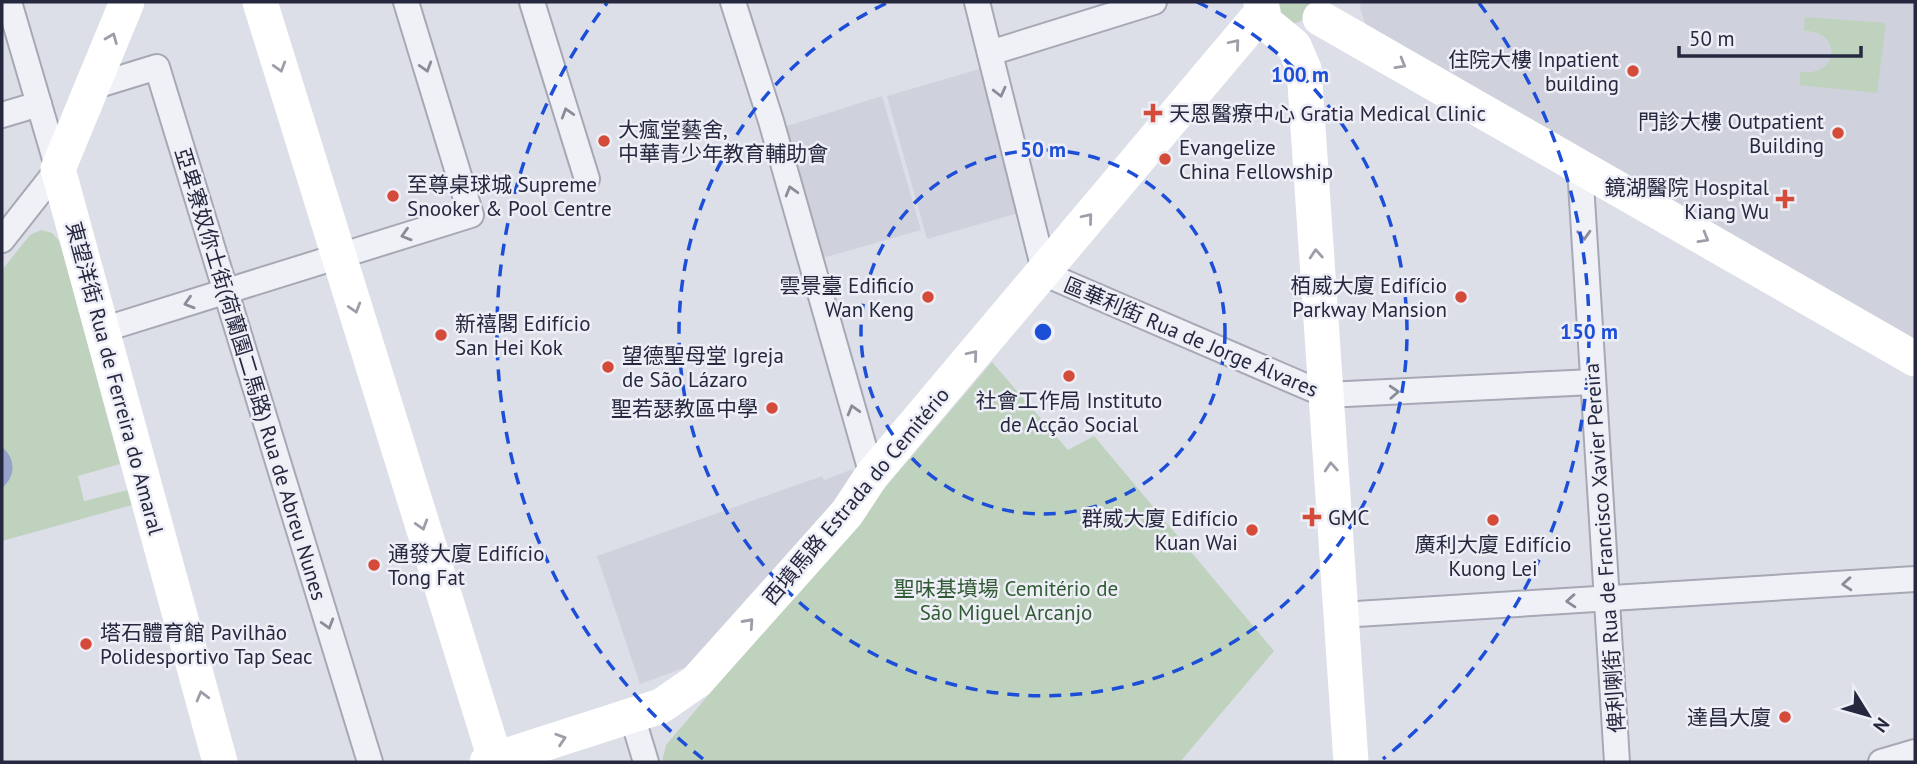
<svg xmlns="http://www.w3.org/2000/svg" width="1917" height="764" viewBox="0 0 1917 764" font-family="'PT Sans','Noto Sans SC',sans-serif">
<rect width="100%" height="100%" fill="#dddfe8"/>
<!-- built -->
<g fill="#cfd1dd">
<path d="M1361,2H1915V351L1374,35L1365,23L1360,8Z"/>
<path d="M983,68L1022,212L927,239L887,96Z"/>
<path d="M882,96L921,230L819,259L784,127Z"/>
<path d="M853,469L859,485L706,660L640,684L597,556L822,476L824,480Z"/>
</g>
<!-- green -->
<g fill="#bed2be">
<path d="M1274,2H1310C1311,16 1301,24 1288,24Z"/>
<path d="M1805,17L1886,23L1877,93L1800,85V72C1841,77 1842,30 1804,31Z"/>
<path d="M41,230L52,233L60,242L120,464L78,476L84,501L128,490L132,505L2,541V270L30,235Z"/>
<path d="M992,362L1068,450L1094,436L1274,651L1180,762H662L666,745Z"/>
</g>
<!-- water -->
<path fill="#96a2ca" d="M2,447C16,459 16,476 2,488Z"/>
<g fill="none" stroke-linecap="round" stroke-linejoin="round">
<!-- street casing -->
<g stroke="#a6a8b5" stroke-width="28">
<g id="street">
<path d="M532,2L587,179"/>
<path d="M733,2L771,121L872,475"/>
<path d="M977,2L1045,274L1326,395L1593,382"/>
<path d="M990,53L1154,2"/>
<path d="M92,87L157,67L370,762"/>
<path d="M2,115L39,104"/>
<path d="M1580,167L1617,762"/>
<path d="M2,240L58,169L9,2"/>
<path d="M102,330L471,215L406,2"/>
<path d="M1341,615L1915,579"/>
<path d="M632,716L646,762"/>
<path d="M1881,762L1915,752"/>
</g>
</g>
<!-- street -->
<use href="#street" stroke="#f0f1f6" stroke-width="24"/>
<!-- secondary -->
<g stroke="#fff" stroke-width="35">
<path d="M127,2L58,169L220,762"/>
<path d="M260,2L496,762"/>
<path d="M1261,2L1265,22L1294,46L1304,69L1351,762"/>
<path d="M1320,18L1915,359"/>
<path d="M487,762L661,706L697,681L847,513L872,475L1262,12"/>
</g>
</g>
<!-- one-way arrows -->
<defs><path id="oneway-chevron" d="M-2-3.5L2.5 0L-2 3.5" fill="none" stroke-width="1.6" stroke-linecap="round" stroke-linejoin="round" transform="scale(1.75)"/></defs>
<g stroke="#9d9ea9">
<use href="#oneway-chevron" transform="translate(112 38) rotate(-68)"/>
<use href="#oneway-chevron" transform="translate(1235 44) rotate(-50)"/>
<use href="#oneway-chevron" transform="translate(1401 64) rotate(30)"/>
<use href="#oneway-chevron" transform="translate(280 67) rotate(73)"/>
<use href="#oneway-chevron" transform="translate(1088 218) rotate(-50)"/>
<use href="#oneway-chevron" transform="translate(1704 238) rotate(30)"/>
<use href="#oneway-chevron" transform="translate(1316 254) rotate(-94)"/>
<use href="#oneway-chevron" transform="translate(355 308) rotate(73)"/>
<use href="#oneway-chevron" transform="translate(973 355) rotate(-50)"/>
<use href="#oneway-chevron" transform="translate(1331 467) rotate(-94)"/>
<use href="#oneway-chevron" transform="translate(422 525) rotate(73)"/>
<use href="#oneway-chevron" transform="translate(749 623) rotate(-48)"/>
<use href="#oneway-chevron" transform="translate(202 696) rotate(-105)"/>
<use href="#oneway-chevron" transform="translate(561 739) rotate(-18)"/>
</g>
<g stroke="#8b8c9a">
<use href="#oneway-chevron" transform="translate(426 67) rotate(73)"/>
<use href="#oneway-chevron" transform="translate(1000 92) rotate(76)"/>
<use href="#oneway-chevron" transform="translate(567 113) rotate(-107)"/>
<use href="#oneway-chevron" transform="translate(791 191) rotate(-106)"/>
<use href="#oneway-chevron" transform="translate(406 235) rotate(163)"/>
<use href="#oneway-chevron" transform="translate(1584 235) rotate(87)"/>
<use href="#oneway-chevron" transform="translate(189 303) rotate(163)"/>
<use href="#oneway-chevron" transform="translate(1394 392) rotate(-3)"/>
<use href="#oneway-chevron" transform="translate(853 410) rotate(-106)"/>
<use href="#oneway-chevron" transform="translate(1847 584) rotate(176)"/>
<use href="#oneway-chevron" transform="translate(1571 601) rotate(176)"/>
<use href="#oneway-chevron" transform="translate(328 624) rotate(73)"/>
</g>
<!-- distance rings -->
<g fill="none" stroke="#1d4ed8" stroke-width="3.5" stroke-dasharray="12 9">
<circle cx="1043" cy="332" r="182"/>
<path d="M1197 2A364 364 0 1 1 889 2"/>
<path d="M703 759A546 546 0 0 1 607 3M1479 3A546 546 0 0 1 1383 759"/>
</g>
<!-- markers -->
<g fill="#d54b3a" stroke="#edeef6" stroke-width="2.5">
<circle cx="1633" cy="71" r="7"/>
<path d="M1149.5 102.5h7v7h7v7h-7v7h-7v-7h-7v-7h7z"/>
<circle cx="1838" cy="133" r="7"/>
<circle cx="604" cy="141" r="7"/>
<circle cx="1165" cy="159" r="7"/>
<circle cx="393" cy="196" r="7"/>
<path d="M1781.5 188.5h7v7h7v7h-7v7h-7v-7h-7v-7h7z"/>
<circle cx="928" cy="297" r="7"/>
<circle cx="1461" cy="297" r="7"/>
<circle cx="441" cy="335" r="7"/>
<circle cx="608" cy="367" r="7"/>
<circle cx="1069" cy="376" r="7"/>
<circle cx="772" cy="408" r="7"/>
<path d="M1308.5 506.5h7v7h7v7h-7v7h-7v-7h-7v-7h7z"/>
<circle cx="1493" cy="520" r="7"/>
<circle cx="1252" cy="530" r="7"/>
<circle cx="374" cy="565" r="7"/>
<circle cx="86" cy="644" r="7"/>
<circle cx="1785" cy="717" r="7"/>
</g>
<g text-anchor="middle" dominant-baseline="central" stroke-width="5" stroke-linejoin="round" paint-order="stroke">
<!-- poi labels -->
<g font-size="21" fill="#26283f" stroke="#edeef6" text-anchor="start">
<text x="1619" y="59" text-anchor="end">住院大樓 Inpatient<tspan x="1619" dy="24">building</tspan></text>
<text x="1169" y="113">天恩醫療中心 Gratia Medical Clinic</text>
<text x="1824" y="121" text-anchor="end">門診大樓 Outpatient<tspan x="1824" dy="24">Building</tspan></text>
<text x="618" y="129">大瘋堂藝舍,<tspan x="618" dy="24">中華青少年教育輔助會</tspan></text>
<text x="1179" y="147">Evangelize<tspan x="1179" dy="24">China Fellowship</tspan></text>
<text x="407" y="184">至尊桌球城 Supreme<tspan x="407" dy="24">Snooker &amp; Pool Centre</tspan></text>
<text x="1769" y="187" text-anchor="end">鏡湖醫院 Hospital<tspan x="1769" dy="24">Kiang Wu</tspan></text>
<text x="914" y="285" text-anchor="end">雲景臺 Edificío<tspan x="914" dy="24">Wan Keng</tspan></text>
<text x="1447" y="285" text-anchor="end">栢威大廈 Edifício<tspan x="1447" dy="24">Parkway Mansion</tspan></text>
<text x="455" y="323">新禧閣 Edifício<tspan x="455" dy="24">San Hei Kok</tspan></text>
<text x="622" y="355">望德聖母堂 Igreja<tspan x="622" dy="24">de São Lázaro</tspan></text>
<text x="1069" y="400" text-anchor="middle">社會工作局 Instituto<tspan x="1069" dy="24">de Acção Social</tspan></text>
<text x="758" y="408" text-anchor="end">聖若瑟教區中學</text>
<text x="1328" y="517">GMC</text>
<text x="1238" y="518" text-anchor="end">群威大廈 Edifício<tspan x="1238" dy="24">Kuan Wai</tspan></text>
<text x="1493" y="544" text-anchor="middle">廣利大廈 Edifício<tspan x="1493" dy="24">Kuong Lei</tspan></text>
<text x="388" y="553">通發大廈 Edifício<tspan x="388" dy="24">Tong Fat</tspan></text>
<text x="100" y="632">塔石體育館 Pavilhão<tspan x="100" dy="24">Polidesportivo Tap Seac</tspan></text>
<text x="1771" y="717" text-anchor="end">達昌大廈</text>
</g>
<!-- street labels -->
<g font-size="21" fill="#26283f" stroke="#edeef6">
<text transform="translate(1191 337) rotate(23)">區華利街 Rua de Jorge Álvares</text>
<text transform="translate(251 374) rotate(73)">亞卑寮奴你士街(荷蘭園二馬路) Rua de Abreu Nunes</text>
<text transform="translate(115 378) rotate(75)">東望洋街 Rua de Ferreira do Amaral</text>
<text transform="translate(856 496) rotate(-50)">西墳馬路 Estrada do Cemitério</text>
<text transform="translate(1604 548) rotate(-94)">俾利喇街 Rua de Francisco Xavier Pereira</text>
</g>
<!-- park labels -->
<g font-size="21" fill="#325c35" stroke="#edeef6">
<text x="1006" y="588">聖味基墳場 Cemitério de<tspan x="1006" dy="24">São Miguel Arcanjo</tspan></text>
</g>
</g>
<circle cx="1043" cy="332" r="10" fill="#1d4ed8" stroke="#edeef6" stroke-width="3.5"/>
<g font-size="21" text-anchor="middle" font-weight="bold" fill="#1d4ed8" stroke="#edeef6" stroke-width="5" stroke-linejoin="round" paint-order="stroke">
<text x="1300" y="82">100 m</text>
<text x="1043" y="157">50 m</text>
<text x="1589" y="339">150 m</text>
</g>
<!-- border -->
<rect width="1917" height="764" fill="none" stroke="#26283f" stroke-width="7"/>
<!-- north arrow -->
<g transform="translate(1868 715) rotate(127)" stroke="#edeef6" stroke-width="5" paint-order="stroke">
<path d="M0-5L12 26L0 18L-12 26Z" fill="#26283f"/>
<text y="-10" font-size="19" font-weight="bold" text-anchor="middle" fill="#26283f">N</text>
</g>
<!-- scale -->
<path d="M1679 46v10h182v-10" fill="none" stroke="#26283f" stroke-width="3.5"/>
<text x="1689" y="46" font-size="21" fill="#26283f" stroke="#edeef6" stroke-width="5" paint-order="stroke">50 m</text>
</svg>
